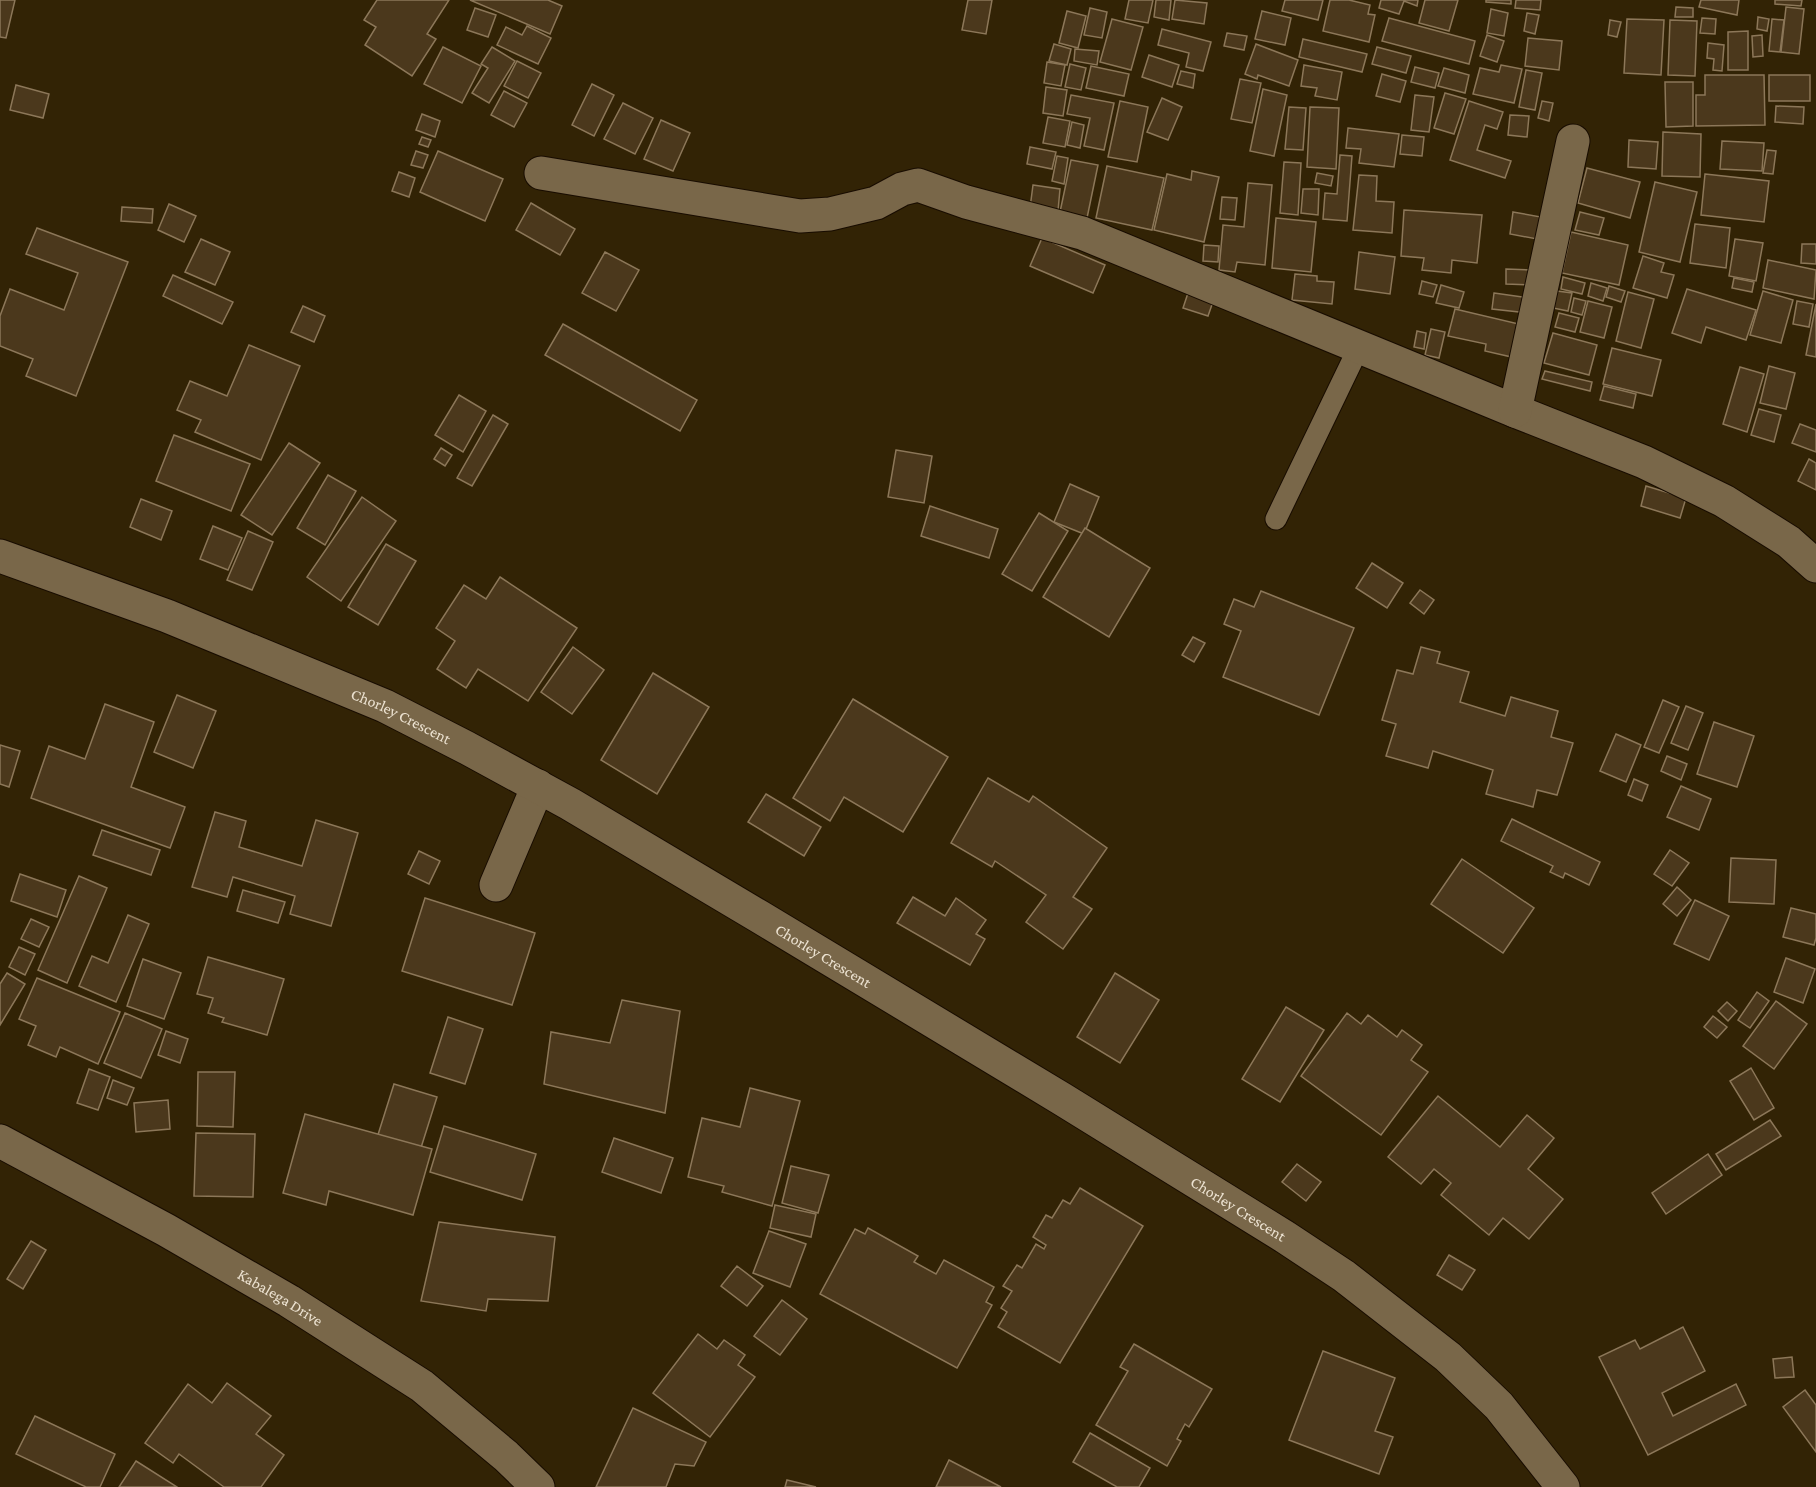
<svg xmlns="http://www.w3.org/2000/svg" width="1816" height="1487" viewBox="0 0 1816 1487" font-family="'Crimson Pro',serif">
<rect width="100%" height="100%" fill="#322305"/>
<!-- building -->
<g fill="#4b381c" stroke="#8c7759" stroke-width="1.5">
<path d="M0,0H15L6,38L0,37Z"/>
<path d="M377,0H449L427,34L436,39L412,76L365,45L376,27L364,20Z"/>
<path d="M470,0H548L562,6L550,34Z"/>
<path d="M968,0H992L986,34L962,30Z"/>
<path d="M1129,0H1153L1148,23L1125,19Z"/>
<path d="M1156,0H1171L1169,20L1154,17Z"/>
<path d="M1175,0L1207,3L1204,24L1172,19Z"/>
<path d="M1285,0H1323L1318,20L1282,11Z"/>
<path d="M1330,0H1349L1370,5L1368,14L1375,15L1369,42L1323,31Z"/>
<path d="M1381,0H1418L1417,6L1404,1L1399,14L1379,8Z"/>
<path d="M1425,0H1458L1449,31L1419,23Z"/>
<path d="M1486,0H1511V4L1486,2Z"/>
<path d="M1516,0H1541L1540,10L1515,8Z"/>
<path d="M1701,0H1739L1737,15L1699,7Z"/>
<path d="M1775,0H1802L1801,6L1775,4Z"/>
<path d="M1676,7L1693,8V17H1675Z"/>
<path d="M1786,7L1804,9L1799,54L1781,52Z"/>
<path d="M475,8L496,15L488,37L467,30Z"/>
<path d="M1090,8L1107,12L1102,38L1084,35Z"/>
<path d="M1491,9L1508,13L1504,36L1487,33Z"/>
<path d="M1067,11L1086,16L1078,48L1059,43Z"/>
<path d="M1262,11L1291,18L1285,45L1255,39Z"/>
<path d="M1527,13L1539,15L1535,34L1524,31Z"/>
<path d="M1758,17L1769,19L1767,31L1757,29Z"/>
<path d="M1389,18L1475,41L1469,64L1382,41Z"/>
<path d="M1702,18L1716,19L1715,34L1700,33Z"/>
<path d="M1112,19L1143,27L1131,70L1100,62Z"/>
<path d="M1627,19L1664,20L1661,75L1624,73Z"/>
<path d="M1772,19L1784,20L1780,52L1769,51Z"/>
<path d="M1610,20L1621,22L1617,37L1608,35Z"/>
<path d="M1670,20L1697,21L1695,76L1668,75Z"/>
<path d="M527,26L551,38L538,64L497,45L506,27L522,35Z"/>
<path d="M1162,29L1211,42L1203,71L1186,67L1189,53L1158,45Z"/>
<path d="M1748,31V70H1728V32Z"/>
<path d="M1227,33L1247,36L1244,50L1224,46Z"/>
<path d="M1487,35L1504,41L1497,62L1480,56Z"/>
<path d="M1762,35L1763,56L1753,57L1752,36Z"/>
<path d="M1528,38L1562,41L1559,70L1525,66Z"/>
<path d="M1303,39L1367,54L1362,72L1299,57Z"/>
<path d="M1708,43L1724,45L1722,71L1713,70L1714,59L1707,58Z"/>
<path d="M1054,44L1071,49L1067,65L1049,61Z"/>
<path d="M1256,44L1298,60L1289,86L1258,75L1257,79L1245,74Z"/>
<path d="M443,47L481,66L462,103L424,84Z"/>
<path d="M492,47L515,61L489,103L472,93L488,68L481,64Z"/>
<path d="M1377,47L1411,56L1406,73L1372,64Z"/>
<path d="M1075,49L1099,51L1097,65L1074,61Z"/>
<path d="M1149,55L1179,65L1172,87L1142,77Z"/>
<path d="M517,61L541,73L528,98L504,86Z"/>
<path d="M1047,62L1065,65L1061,86L1044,83Z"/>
<path d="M1070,64L1086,68L1081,90L1065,87Z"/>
<path d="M1304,65L1342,72L1337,100L1315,96L1317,88L1301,86Z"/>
<path d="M1501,65L1522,69L1514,103L1473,94L1480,68L1499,72Z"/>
<path d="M1091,66L1129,74L1124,96L1086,88Z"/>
<path d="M1415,67L1439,73L1435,88L1411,82Z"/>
<path d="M1444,68L1469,75L1465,93L1438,86Z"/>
<path d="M1526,70L1542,73L1535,110L1519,107Z"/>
<path d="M1181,71L1195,74L1193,88L1177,84Z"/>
<path d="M1382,74L1406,81L1400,102L1376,96Z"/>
<path d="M1705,75H1764L1765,125L1696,126V95H1705Z"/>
<rect x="1769" y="75" width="41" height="26"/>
<path d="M1240,79L1261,83L1252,123L1231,119Z"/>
<path d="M1665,82H1693V126L1666,127Z"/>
<path d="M592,84L614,95L594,136L572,125Z"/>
<path d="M16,85L49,94L43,118L10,110Z"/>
<path d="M1046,87L1067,90L1063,116L1043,113Z"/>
<path d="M1263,89L1287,95L1274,156L1250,151Z"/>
<path d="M504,91L527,103L514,127L491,115Z"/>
<path d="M1445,93L1466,99L1454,134L1434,128Z"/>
<path d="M1071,95L1114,103L1104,150L1084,146L1090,118L1067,114Z"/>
<path d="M1415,95L1434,97L1429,132L1411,130Z"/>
<path d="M1162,98L1182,107L1168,140L1147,132Z"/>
<path d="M1120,101L1148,107L1137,162L1108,157Z"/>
<path d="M1469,101L1503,112L1497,129L1485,125L1477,150L1511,161L1505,178L1450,160Z"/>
<path d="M1542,101L1553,103L1549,121L1538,118Z"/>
<path d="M623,103L653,118L635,154L604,139Z"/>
<path d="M1776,106L1804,107L1803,124L1775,122Z"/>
<path d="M1289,107L1306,108L1303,150L1285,149Z"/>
<path d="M1310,107L1339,108L1336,169L1307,167Z"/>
<path d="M422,114L440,121L435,137L416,130Z"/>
<path d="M1510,115L1529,116L1527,137L1508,135Z"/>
<path d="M1048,117L1070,121L1065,147L1043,143Z"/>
<path d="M661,120L690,133L673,171L644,159Z"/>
<path d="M1072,122L1084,125L1080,148L1067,145Z"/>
<path d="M1348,128L1399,134L1394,167L1359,163L1361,149L1346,148Z"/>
<path d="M1663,132L1701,134L1700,177L1662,176Z"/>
<path d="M1402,135L1424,137L1422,156L1400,154Z"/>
<path d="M422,137L431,140L428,147L419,144Z"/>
<path d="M1629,140L1658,142L1656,169L1628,167Z"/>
<path d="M1722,141L1764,143L1762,171L1720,169Z"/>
<path d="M1030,147L1056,152L1052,169L1027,164Z"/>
<path d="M1767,150L1776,151L1773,174L1763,173Z"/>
<path d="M416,151L428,155L423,168L411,165Z"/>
<path d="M438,151L503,179L485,221L420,192Z"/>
<path d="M1340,155L1352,156L1347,221L1323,219L1325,193L1337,194Z"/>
<path d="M1057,156L1068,158L1064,184L1052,181Z"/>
<path d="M1071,160L1098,165L1087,218L1060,212Z"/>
<path d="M1284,162L1301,163L1298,215L1280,213Z"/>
<path d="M1107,166L1164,178L1152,230L1096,218Z"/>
<path d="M1587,168L1640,182L1630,218L1578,203Z"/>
<path d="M1192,171L1219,177L1204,242L1154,230L1167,174L1191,180Z"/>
<path d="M399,172L415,178L409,197L392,191Z"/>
<path d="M1317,173L1333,176L1331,186L1315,183Z"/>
<path d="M1705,174L1769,181L1764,222L1701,215Z"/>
<path d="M1359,175L1377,176L1376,201L1394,202L1392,233L1353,230Z"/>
<path d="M1655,182L1697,192L1680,262L1639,252Z"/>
<path d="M1248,183L1272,185L1265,265L1237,262L1235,272L1219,270L1223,225L1244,227Z"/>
<path d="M1033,185L1060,189L1058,211L1030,208Z"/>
<path d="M1303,189H1319L1318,215L1301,213Z"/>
<path d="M1222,197L1237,198L1235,220L1220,219Z"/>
<path d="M531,203L575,229L560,255L516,230Z"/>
<path d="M169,204L196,216L184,242L158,230Z"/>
<path d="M122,207L153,209L152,223L121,221Z"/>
<path d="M1404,210L1482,215L1477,263L1452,260L1451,273L1422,270L1424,258L1401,256Z"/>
<path d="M1513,212L1541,217L1537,239L1510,234Z"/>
<path d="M1580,212L1604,218L1599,235L1575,230Z"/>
<path d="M1276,218L1316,222L1311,272L1272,268Z"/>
<path d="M1695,224L1730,228L1726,268L1690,263Z"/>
<path d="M37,228L128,262L76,396L26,376L33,359L0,346V316L10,289L64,310L78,273L26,254Z"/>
<path d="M1571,232L1628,245L1619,285L1562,273Z"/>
<path d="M1042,238L1105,265L1093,293L1030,266Z"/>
<path d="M201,239L230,252L215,285L185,272Z"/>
<path d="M1735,239L1763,243L1756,281L1729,276Z"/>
<path d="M1802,244H1816V264L1801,263Z"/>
<path d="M1204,245L1219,246L1218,262L1203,261Z"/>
<path d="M605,252L639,270L616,311L582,293Z"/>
<path d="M1359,252L1395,257L1390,294L1355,289Z"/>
<path d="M1643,256L1664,263L1661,272L1674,275L1667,298L1633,288Z"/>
<path d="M1768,260L1816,270L1814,299L1763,288Z"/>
<path d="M1506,269L1533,270V285L1506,284Z"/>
<path d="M1295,274L1317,276V281L1334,282L1332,304L1292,300Z"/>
<path d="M173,275L233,302L222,324L163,296Z"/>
<path d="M1563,277L1585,283L1582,294L1561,289Z"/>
<path d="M1734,278L1754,282L1752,292L1732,288Z"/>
<path d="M1422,281L1437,285L1433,297L1419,294Z"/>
<path d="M1591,283L1607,288L1603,301L1588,296Z"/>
<path d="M1441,285L1464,292L1459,308L1436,303Z"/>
<path d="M1609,286L1625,291L1621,302L1606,297Z"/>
<path d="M1190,287L1215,296L1208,316L1183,308Z"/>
<path d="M1687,289L1756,310L1746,340L1706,327L1701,343L1672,333Z"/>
<path d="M1557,291L1572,293L1568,311L1553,308Z"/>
<path d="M1763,291L1793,300L1781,343L1750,335Z"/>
<path d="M1628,292L1654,299L1641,348L1616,341Z"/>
<path d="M1494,293L1530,298L1528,313L1492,309Z"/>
<path d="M1574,298L1586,301L1582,315L1571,312Z"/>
<path d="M1588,301L1612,307L1604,338L1580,332Z"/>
<path d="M1797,301L1813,304L1809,327L1793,324Z"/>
<path d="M1816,304V357L1806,355Z"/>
<path d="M303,306L325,316L314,342L291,332Z"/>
<path d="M1455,309L1523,325L1516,358L1485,351L1486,344L1448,336Z"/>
<path d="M1559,313L1579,318L1575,332L1555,327Z"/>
<path d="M563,324L697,400L680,431L545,355Z"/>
<path d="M1431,329L1445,332L1439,358L1425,355Z"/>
<path d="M1417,331L1426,333L1424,349L1414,347Z"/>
<path d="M1553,333L1597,345L1589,375L1544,363Z"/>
<path d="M249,345L300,366L261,460L195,432L201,420L177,410L190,381L227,396Z"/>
<path d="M1612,348L1661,360L1652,396L1603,384Z"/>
<path d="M1769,366L1795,373L1786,409L1760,403Z"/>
<path d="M1740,367L1764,374L1747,432L1723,424Z"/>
<path d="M1545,371L1592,382L1590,391L1542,379Z"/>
<path d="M1604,386L1636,394L1633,408L1600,400Z"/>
<path d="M459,395L486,411L463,452L435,435Z"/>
<path d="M1759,409L1781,415L1774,442L1751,435Z"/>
<path d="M493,415L508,424L472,486L457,478Z"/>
<path d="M1800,424L1816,430V452L1792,443Z"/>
<path d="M174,435L250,464L231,511L156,481Z"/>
<path d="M289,443L320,463L272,535L241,515Z"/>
<path d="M441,448L452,455L445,466L434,459Z"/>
<path d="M896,450L932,456L924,503L888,497Z"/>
<path d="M1809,459L1816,463V490L1798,481Z"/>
<path d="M328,475L356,491L325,545L297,528Z"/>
<path d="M1070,484L1099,497L1084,534L1054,522Z"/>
<path d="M1646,486L1686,498L1680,518L1641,506Z"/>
<path d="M362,497L396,521L341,601L307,577Z"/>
<path d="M141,499L172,511L161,540L130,527Z"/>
<path d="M930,506L998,529L989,558L921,536Z"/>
<path d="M1039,513L1068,531L1032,591L1002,574Z"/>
<path d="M213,526L242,538L228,570L200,559Z"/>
<path d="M1085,528L1150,568L1109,637L1043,597Z"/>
<path d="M248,531L273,542L252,590L227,580Z"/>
<path d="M386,544L416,561L378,625L348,607Z"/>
<path d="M1372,563L1403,583L1387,608L1356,588Z"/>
<path d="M500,577L577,628L528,701L478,669L466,688L437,669L455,641L436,628L464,585L486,599Z"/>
<path d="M1420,590L1434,600L1424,614L1410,603Z"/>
<path d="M1261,591L1354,628L1319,715L1223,677L1241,631L1224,624L1234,599L1254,607Z"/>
<path d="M1193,637L1205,643L1194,662L1182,655Z"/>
<path d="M573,647L604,670L572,714L541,692Z"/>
<path d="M1421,647L1440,652L1437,663L1469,672L1460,702L1505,716L1511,697L1558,711L1551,737L1573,743L1557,795L1537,790L1533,807L1486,794L1493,770L1433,751L1428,768L1386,756L1396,724L1382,720L1397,670L1413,674Z"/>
<path d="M653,673L709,707L657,794L601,760Z"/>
<path d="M177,695L216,711L193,768L154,752Z"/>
<path d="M853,699L948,757L903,832L844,797L830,821L793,798Z"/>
<path d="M1663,700L1679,707L1659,753L1644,747Z"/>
<path d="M105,704L154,722L131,787L185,807L170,848L31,798L49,746L85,759Z"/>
<path d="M1686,706L1703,713L1688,750L1671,743Z"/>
<path d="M1714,722L1754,736L1737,787L1697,774Z"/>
<path d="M1616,734L1641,745L1626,782L1600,771Z"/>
<path d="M0,745L20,751L9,787L0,784Z"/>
<path d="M1667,756L1687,764L1681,780L1661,771Z"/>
<path d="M988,778L1029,802L1033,796L1107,848L1073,897L1092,909L1063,949L1026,922L1046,895L995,861L992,867L951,843Z"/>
<path d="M1634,779L1648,785L1642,801L1628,795Z"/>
<path d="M1681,786L1711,799L1699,830L1667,817Z"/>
<path d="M766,794L821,827L804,856L748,822Z"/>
<path d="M215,812L246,821L239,847L302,866L316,820L358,833L331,926L290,914L295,896L233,877L227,897L192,887Z"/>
<path d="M1512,819L1600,862L1589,885L1565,873L1563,878L1550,872L1553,866L1501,841Z"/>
<path d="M102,830L160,850L151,875L93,855Z"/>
<path d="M1670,850L1689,863L1672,886L1654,874Z"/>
<path d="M419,851L440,861L429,884L408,874Z"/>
<path d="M1731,858L1776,860L1774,904L1729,902Z"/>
<path d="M1462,859L1534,908L1503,953L1431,904Z"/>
<path d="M20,874L66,890L57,917L11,901Z"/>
<path d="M79,876L107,888L67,983L38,970Z"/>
<path d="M1677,887L1691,900L1677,916L1663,904Z"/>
<path d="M243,890L285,902L278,923L237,911Z"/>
<path d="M913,897L945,916L956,898L986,920L976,934L985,939L970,965L897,923Z"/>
<path d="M425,898L535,933L512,1005L402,971Z"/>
<path d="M1695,900L1729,916L1709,960L1674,944Z"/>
<path d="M1791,908L1816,914V938L1814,945L1783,937Z"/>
<path d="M128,915L149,924L116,1002L79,986L92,956L108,963Z"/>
<path d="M31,919L49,927L39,947L21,939Z"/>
<path d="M19,947L35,954L25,975L9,967Z"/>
<path d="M208,957L284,979L267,1035L222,1022L224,1018L208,1013L213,998L197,994Z"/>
<path d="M1786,958L1815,969L1803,1003L1774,992Z"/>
<path d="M143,959L181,973L164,1019L127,1006Z"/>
<path d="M7,973L25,984L0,1025V984Z"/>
<path d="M1115,973L1159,1000L1120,1063L1077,1037Z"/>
<path d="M37,978L120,1012L98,1064L60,1047L56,1057L28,1045L36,1026L19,1019Z"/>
<path d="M1757,992L1769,1001L1750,1028L1738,1020Z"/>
<path d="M622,1000L680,1011L665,1113L544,1084L551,1032L610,1043Z"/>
<path d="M1776,1001L1807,1024L1774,1069L1743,1046Z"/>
<path d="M1727,1002L1737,1011L1728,1021L1718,1011Z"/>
<path d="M1286,1007L1324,1030L1280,1102L1242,1079Z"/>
<path d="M125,1013L162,1029L141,1078L104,1063Z"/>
<path d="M1347,1013L1361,1024L1368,1015L1397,1037L1402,1030L1422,1045L1411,1060L1428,1072L1381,1135L1301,1076Z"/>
<path d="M1713,1016L1727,1027L1717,1038L1704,1027Z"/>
<path d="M448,1017L483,1029L465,1084L430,1073Z"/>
<path d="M166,1031L188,1039L180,1063L158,1055Z"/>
<path d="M1751,1068L1774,1108L1754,1120L1730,1081Z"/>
<path d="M89,1069L110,1077L98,1110L77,1103Z"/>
<path d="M198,1072H235L233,1127L197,1126Z"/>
<path d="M113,1080L134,1088L127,1105L107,1098Z"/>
<path d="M394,1084L437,1097L419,1154L376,1141Z"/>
<path d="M750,1088L800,1101L772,1206L722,1192L724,1186L688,1177L702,1118L740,1127Z"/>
<path d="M1438,1096L1500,1147L1527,1115L1554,1138L1528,1169L1563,1199L1529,1239L1503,1218L1489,1235L1441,1195L1451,1183L1434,1169L1421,1184L1388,1157Z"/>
<path d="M168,1100L170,1129L136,1132L134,1103Z"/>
<path d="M305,1114L432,1149L413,1215L329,1191L326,1205L283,1193Z"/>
<path d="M1770,1120L1781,1136L1726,1170L1716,1154Z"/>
<path d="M444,1126L536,1154L522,1200L430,1172Z"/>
<path d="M196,1133L255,1134L253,1197L194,1196Z"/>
<path d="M614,1138L673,1158L661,1193L602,1172Z"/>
<path d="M1708,1154L1722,1175L1666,1214L1652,1193Z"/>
<path d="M1297,1164L1321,1182L1306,1201L1282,1182Z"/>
<path d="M791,1166L829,1175L818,1213L782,1203Z"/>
<path d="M1080,1188L1143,1226L1060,1363L998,1327L1007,1312L1001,1308L1012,1291L1003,1286L1017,1265L1022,1268L1036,1244L1044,1249L1046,1245L1033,1237L1046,1215L1052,1218L1063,1200L1070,1204Z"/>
<path d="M775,1205L816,1214L811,1237L770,1228Z"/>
<path d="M439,1222L555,1237L548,1301L488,1299L486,1311L421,1301Z"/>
<path d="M868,1228L918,1256L914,1262L936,1274L944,1260L994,1287L986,1302L992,1305L957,1368L820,1294L855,1229L865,1234Z"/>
<path d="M769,1231L806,1244L790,1287L753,1273Z"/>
<path d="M31,1241L46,1250L23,1289L7,1279Z"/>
<path d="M1449,1255L1475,1270L1462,1290L1437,1275Z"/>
<path d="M737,1266L763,1286L747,1306L721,1286Z"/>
<path d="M782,1300L807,1319L780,1355L754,1336Z"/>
<path d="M1683,1327L1705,1371L1662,1393L1673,1416L1736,1384L1746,1405L1648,1455L1599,1357L1635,1340L1640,1349Z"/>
<path d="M698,1334L717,1349L724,1340L745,1355L738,1365L755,1377L710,1437L653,1393Z"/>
<path d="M1134,1344L1212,1389L1189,1427L1185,1424L1177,1439L1181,1441L1167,1466L1096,1425L1128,1371L1120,1367Z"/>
<path d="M1323,1351L1395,1378L1375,1431L1393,1437L1379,1474L1289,1440Z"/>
<path d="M1792,1357L1794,1377L1775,1378L1773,1359Z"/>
<path d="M227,1383L271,1416L256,1434L284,1455L261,1487H224L179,1454L173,1463L145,1443L188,1384L212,1403Z"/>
<path d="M1805,1390L1816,1405V1452L1783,1407Z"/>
<path d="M633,1408L706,1442L694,1466L675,1464L666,1487H596Z"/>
<path d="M35,1416L115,1454L100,1487H86L16,1454Z"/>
<path d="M1090,1433L1150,1468L1139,1487H1117L1073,1462Z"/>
<path d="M949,1460L1001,1487H936Z"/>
<path d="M136,1461L177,1487H119Z"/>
<path d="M787,1480L816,1487H785Z"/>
</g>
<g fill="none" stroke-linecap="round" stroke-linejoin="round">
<!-- service casing -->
<g stroke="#180c00" stroke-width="23">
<path id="service" d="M1276,519L1359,347"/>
</g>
<!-- minor casing -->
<g stroke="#180c00" stroke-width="35">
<g id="minor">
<path d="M541,173L800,216L830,214L876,203L902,189L918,185L966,202L1082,233L1515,411L1644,462L1724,501L1789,542L1816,566"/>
<path d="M1515,411L1573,141"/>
<path d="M496,885L538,786"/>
<path id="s1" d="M0,1141L166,1230L289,1301L422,1386L506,1456L538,1487"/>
</g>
</g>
<!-- secondary casing -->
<g stroke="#180c00" stroke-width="35">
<g id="secondary">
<path id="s2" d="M0,556L167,616L385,706L467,748L570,804L760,917L1062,1099L1285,1237L1344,1276L1448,1357L1499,1406L1563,1487"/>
</g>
</g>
<!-- service -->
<use href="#service" stroke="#796749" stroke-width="21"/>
<!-- minor -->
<use href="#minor" stroke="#796749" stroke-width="33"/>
<!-- secondary -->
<use href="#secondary" stroke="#796749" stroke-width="33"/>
</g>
<g text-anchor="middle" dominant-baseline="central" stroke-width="5" stroke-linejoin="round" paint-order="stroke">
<!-- street labels -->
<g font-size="16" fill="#ece2d1" stroke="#281900">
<text stroke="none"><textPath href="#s2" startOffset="432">Chorley Crescent</textPath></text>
<text stroke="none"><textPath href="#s2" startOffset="918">Chorley Crescent</textPath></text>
<text stroke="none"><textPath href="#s2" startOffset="1404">Chorley Crescent</textPath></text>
<text stroke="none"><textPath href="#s1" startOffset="321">Kabalega Drive</textPath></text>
</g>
</g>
</svg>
